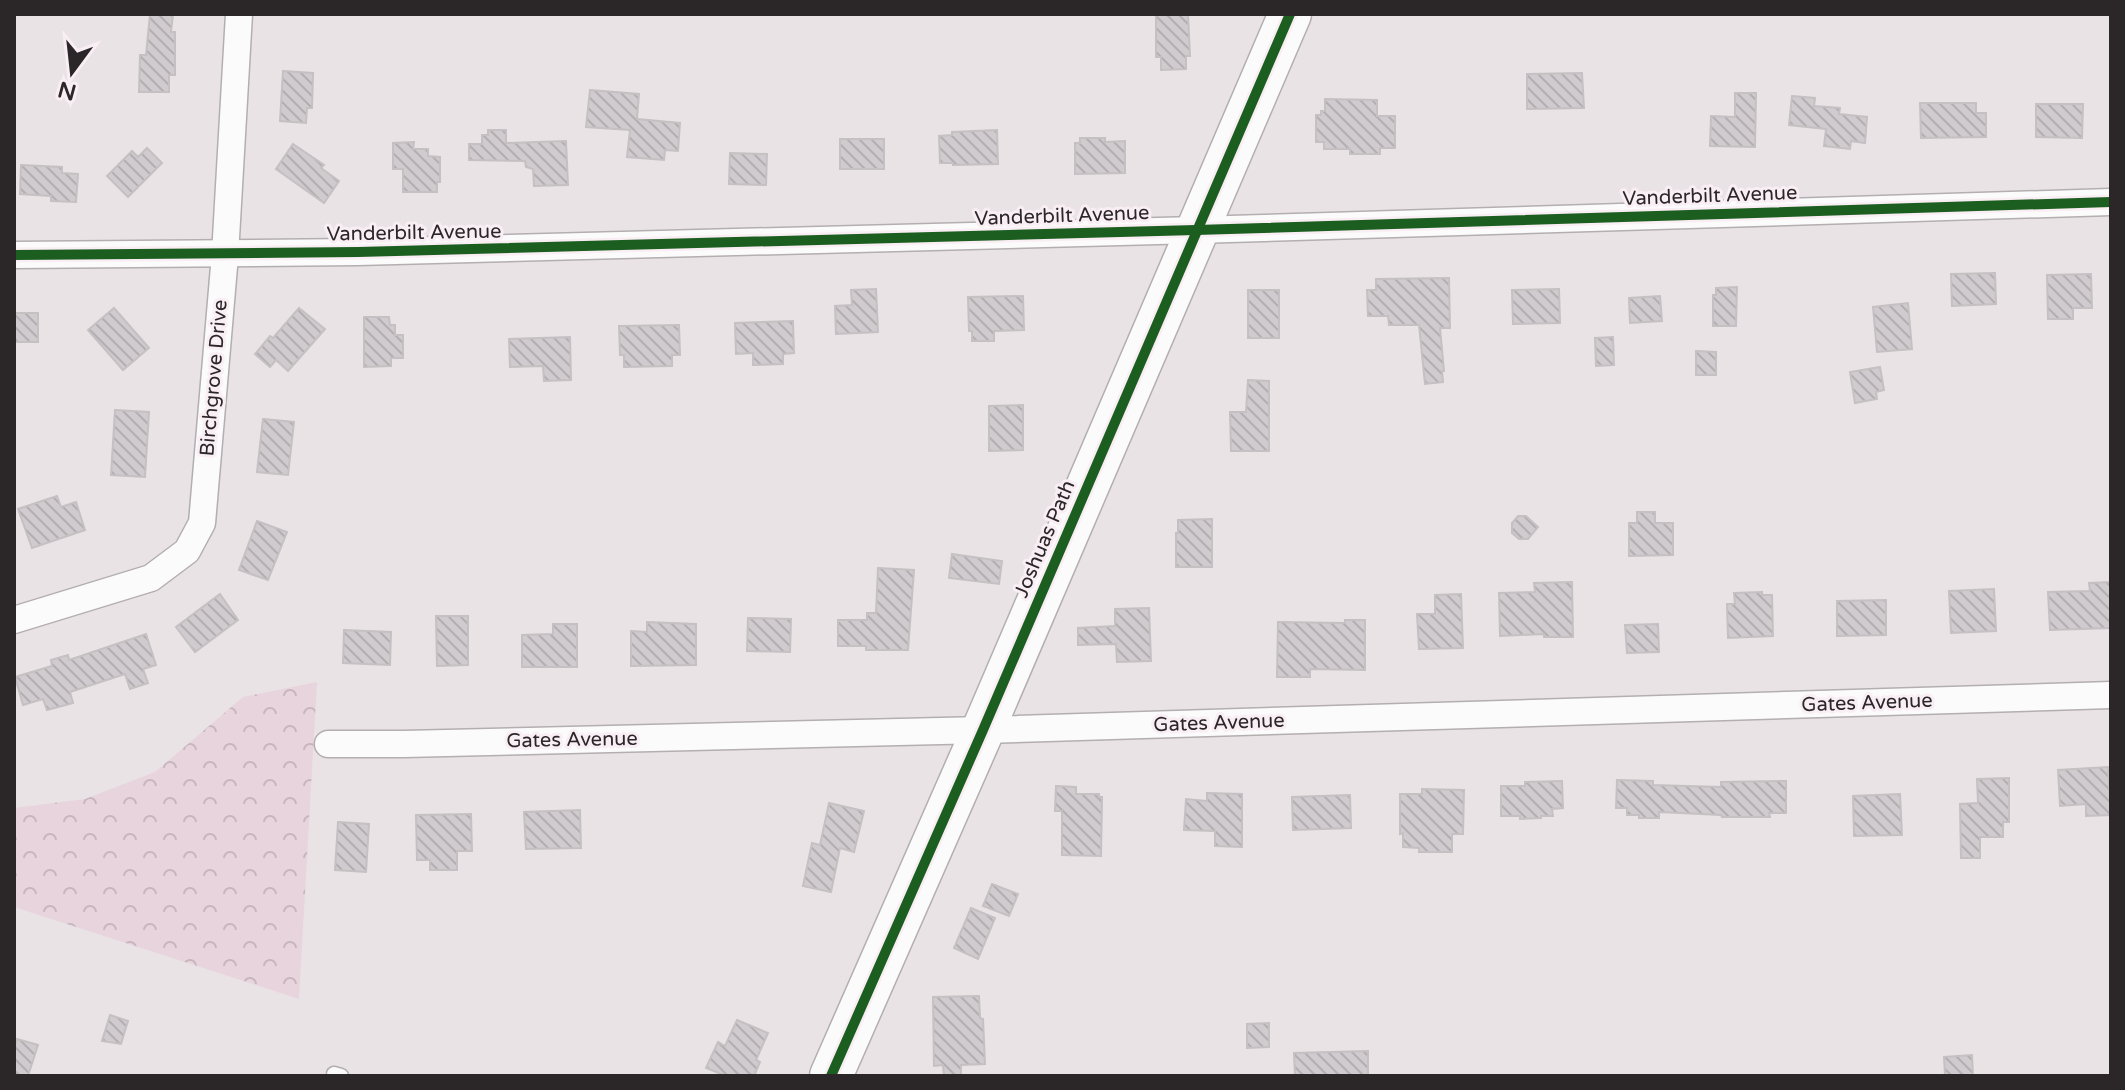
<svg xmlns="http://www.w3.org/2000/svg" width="2125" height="1090" viewBox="0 0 2125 1090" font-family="'Varela Round',sans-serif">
<defs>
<pattern id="forest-crowns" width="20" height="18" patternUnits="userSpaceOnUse" patternTransform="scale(2)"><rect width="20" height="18" fill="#e8d4dd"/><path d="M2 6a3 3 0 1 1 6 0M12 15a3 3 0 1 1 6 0" fill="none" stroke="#c7b6be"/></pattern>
<pattern id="building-back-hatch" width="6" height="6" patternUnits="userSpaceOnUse" patternTransform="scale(2)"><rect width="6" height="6" fill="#d0cbce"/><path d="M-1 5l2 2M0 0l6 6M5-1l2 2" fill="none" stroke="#b3aeb1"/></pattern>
</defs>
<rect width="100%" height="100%" fill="#e9e3e6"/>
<!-- forest -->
<path fill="url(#forest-crowns)" d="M317,682L299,999L14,907V808L85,799L155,772L243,697Z"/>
<!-- building -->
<g fill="url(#building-back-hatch)" stroke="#c5c0c2" stroke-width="2">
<path d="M150,14H173L171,32H175V75H169V92H139L140,55H146Z"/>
<path d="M1156,14H1188L1190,56H1186V69L1161,70V57H1156Z"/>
<path d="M283,71L313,73L312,108H307L306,123L280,121Z"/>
<path d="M1582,73L1584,108L1527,109V74Z"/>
<path d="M590,90L639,94L637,119L680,123L678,151L665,150L664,160L627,157L630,130L586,127Z"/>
<path d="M1735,93H1756L1755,147L1710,146L1711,116L1735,117Z"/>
<path d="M1792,96L1815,98L1814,106L1840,108L1839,114L1867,117L1865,143L1851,141L1850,149L1824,146L1826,129L1789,125Z"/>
<path d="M1325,99L1377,100V116H1395V148H1380V154H1350V149H1324V142H1316V115H1321V111H1325Z"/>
<path d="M1920,103H1976V113H1986V137L1921,138Z"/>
<path d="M2036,104H2083L2082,138L2036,137Z"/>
<path d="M488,130H506V143L566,141L568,185L534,186L533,169L526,167L525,161L469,160V144H482V135H488Z"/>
<path d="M997,130L998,164L953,165V163H940L939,136L952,135V132Z"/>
<path d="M1080,138H1105V142L1125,141V173L1075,174V143H1080Z"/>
<rect x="840" y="139" width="44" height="30"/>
<path d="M414,142L413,149H428V156L440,157V182H437V192H403V169H393V143Z"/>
<path d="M293,144L324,165L321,168L339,181L324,203L276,169Z"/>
<path d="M147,148L162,163L128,197L107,176L132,151L138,157Z"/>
<path d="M730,153L767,154L766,185L729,184Z"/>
<path d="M21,165L62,167V173L78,174L76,202L51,201V196L20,194Z"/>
<path d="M1995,273L1996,304L1952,306L1951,274Z"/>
<path d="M2091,274L2092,308H2073V319H2048L2047,275Z"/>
<path d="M1449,278L1450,328H1440L1444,371H1442L1443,382L1425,384L1419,325H1389L1388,316H1368L1367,290H1376V279Z"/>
<path d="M1737,287L1736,326H1713V295H1716V288Z"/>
<path d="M876,289L878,332L836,334L835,306L852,305L851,290Z"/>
<path d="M1559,289L1560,323L1513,324L1512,290Z"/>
<rect x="1248" y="290" width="31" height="48"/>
<path d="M1023,296L1024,330L994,331V341H972V331H969L968,297Z"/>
<path d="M1660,296L1662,321L1630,323L1629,298Z"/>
<path d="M1908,303L1912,349L1877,352L1873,307Z"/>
<path d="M114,308L149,348L123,370L88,330Z"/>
<path d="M299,308L325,329L288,371L276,360L270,367L255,354L270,336L273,338Z"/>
<rect x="14" y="313" width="24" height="29"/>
<path d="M364,317H389L390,325H395V335H403V358H391V366L364,367Z"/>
<path d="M793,321L794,353L783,354V364L753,365V353L736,354L735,323Z"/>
<path d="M679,325L680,355H672V366L624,367V355H620L619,326Z"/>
<path d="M570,337L571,380L544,381L543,366L510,367L509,339Z"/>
<path d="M1613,337L1614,365L1596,366L1595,338Z"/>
<path d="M1696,351L1716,352V375H1696Z"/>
<path d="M1880,367L1884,390L1876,392L1877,399L1855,403L1850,372Z"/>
<path d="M1248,380L1269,381V451H1231L1230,412H1246Z"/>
<path d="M1023,405V450L989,451V406Z"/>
<path d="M115,410L149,412L145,477L111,475Z"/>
<path d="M263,419L294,422L288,475L257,472Z"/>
<path d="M57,496L61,507L76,502L85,530L32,548L18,509Z"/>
<path d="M1637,512H1655V523H1673V555L1629,556V523H1637Z"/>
<path d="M1518,516H1526L1538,527L1528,539H1519L1512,533V523Z"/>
<path d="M1212,519V567H1176V533H1178V520Z"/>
<path d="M257,521L287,532L268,580L239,570Z"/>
<path d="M952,554L1002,561L999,584L949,578Z"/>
<path d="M878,568L914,570L908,650H866V646H838V620H867V613H876Z"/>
<path d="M1572,582L1573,637H1544V634L1500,636L1499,593L1535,592L1534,583Z"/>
<path d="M2111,582V628L2050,630L2048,592L2090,591L2089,583Z"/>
<path d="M1994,589L1996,631L1951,633L1949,591Z"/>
<path d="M1762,592V595H1772L1773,636L1728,638L1727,604H1735L1734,593Z"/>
<path d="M220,594L238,620L195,652L176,627Z"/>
<path d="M1461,594L1463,648L1419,649L1417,614H1435V595Z"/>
<path d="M1886,600V635L1837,636V601Z"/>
<path d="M1149,608L1151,661L1117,662L1116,644L1078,645V628L1115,626V609Z"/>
<path d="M436,616H468V665L437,666Z"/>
<path d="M748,618L791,619L790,652L747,651Z"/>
<path d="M1345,620H1365V670L1310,669V677H1277L1278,622L1345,623Z"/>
<path d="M647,622L696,624V665L631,666V631L647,632Z"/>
<path d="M553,624H577V667H522V635L553,634Z"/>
<path d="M1658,624L1659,652L1627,653L1625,625Z"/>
<path d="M344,630L391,632L390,665L343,663Z"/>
<path d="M146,634L156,665L143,669L148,683L130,689L125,674L70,692L73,703L47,710L43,699L23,705L15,677L52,666L51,660L68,655L69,660Z"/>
<path d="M2108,767L2111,815L2086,816V804L2060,806L2058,770Z"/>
<path d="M2009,778V822H2003V837H1980V858H1961L1960,804L1978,803L1977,779Z"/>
<path d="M1617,780L1653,781V785L1721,787V782L1786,781V813H1769L1770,817H1722L1721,815L1659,812V818H1639V815H1627V808H1616Z"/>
<path d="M1562,781L1563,808L1552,809L1553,816H1541V818L1520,819V816H1501V786H1525V782Z"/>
<path d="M1056,786L1076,787V794H1099V797H1102L1101,856L1062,855V811H1055Z"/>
<path d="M1422,789L1464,790L1463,834H1452V852H1419V848L1403,847V833L1400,834V794H1422Z"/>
<path d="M1207,793L1242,794V847L1215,846V831L1184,830L1186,799L1207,801Z"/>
<path d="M1900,794L1902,835L1854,836L1853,796Z"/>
<path d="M1350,795L1351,828L1293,830L1292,797Z"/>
<path d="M829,803L864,811L854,852L840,848L831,892L803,886L812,843L820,845Z"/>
<path d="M580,810L581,848L526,849L524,812Z"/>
<path d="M471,814L472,851H457V870H430V860H417L416,815Z"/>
<path d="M338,822L369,824L366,872L335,870Z"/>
<path d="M992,884L1018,894L1009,916L983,906Z"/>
<path d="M971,908L995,918L978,959L954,948Z"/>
<path d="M979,996L980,1018L983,1019L985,1064L961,1065V1076H944L943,1065L934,1066L933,997Z"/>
<path d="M110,1015L128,1021L121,1044L102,1041Z"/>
<path d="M737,1020L768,1033L756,1060L760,1062L754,1076H726L706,1068L718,1042L725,1046Z"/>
<path d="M1269,1023V1047L1247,1048V1024Z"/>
<path d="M17,1039L38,1045L28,1076H14V1049Z"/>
<path d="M1368,1051V1076H1295L1294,1053Z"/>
<path d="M1972,1055L1973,1076H1945L1944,1057Z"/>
</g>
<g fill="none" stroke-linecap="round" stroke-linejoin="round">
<!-- lane casing -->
<g stroke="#b3aeb0" stroke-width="17">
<path id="lane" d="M334,1074L341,1076"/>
</g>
<!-- street casing -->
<g stroke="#b3aeb0" stroke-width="29">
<g id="street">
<path d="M14,255L358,252L1196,230L2111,202"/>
<path d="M14,620L151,578L187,551L202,523L225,255L239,14"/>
<path d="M328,744H404L983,730L2111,695"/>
</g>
</g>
<!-- primary casing -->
<g stroke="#b3aeb0" stroke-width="45">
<path id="primary" d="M831,1076L983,730L1290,14"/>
</g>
<!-- lane -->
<use href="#lane" stroke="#fcfbfb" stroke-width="14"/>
<!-- street -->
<use href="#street" stroke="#fcfbfb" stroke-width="26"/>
<!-- primary -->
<use href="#primary" stroke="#fcfbfb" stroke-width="42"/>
<!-- cycleway casing -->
<g stroke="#f9eef3" stroke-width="15">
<g id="cycleway">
<path d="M14,255L358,252L1196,230L2111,202"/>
<path d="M831,1076L983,730L1290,14"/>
</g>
</g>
<!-- cycleway -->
<use href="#cycleway" stroke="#1b5e20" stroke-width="10"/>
</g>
<g text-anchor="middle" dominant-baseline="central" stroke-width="6" stroke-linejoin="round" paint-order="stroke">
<!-- street labels -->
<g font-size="20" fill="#2b2628" stroke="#f9eef3">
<text transform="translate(1710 196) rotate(-2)">Vanderbilt Avenue</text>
<text transform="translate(1062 216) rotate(-2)">Vanderbilt Avenue</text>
<text transform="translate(414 233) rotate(-1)">Vanderbilt Avenue</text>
<text transform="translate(214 378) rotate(-85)">Birchgrove Drive</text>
<text transform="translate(1045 539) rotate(-67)">Joshuas Path</text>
<text transform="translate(1867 703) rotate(-2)">Gates Avenue</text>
<text transform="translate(1219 723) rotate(-2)">Gates Avenue</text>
<text transform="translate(572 740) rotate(-1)">Gates Avenue</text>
</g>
</g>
<!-- border -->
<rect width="2125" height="1090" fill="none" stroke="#2b2628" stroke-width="32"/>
<!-- north arrow -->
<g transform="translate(72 72) rotate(195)" stroke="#f9eef3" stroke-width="6" paint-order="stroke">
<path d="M0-6L14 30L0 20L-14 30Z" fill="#2b2628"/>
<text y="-12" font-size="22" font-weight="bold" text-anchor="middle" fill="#2b2628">N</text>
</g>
</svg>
